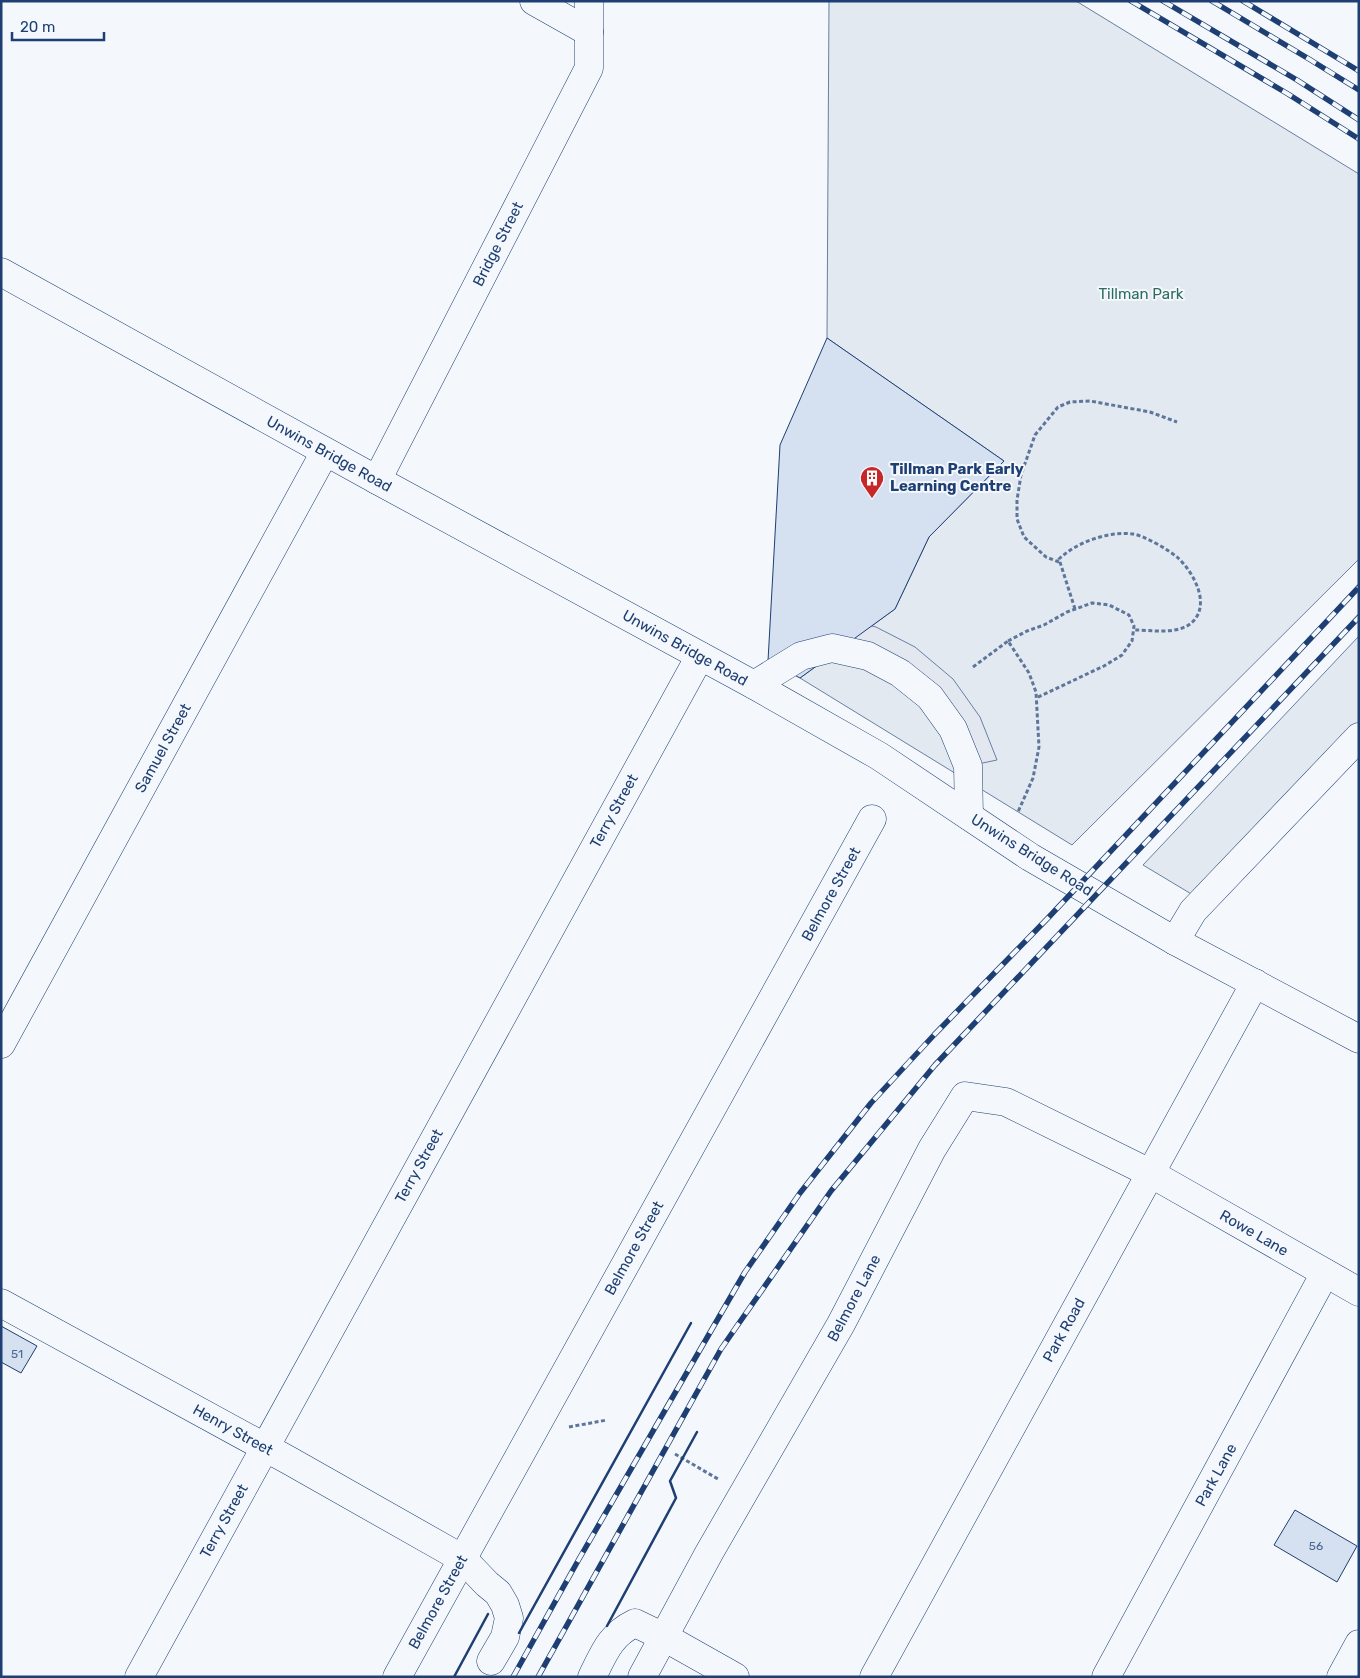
<svg xmlns="http://www.w3.org/2000/svg" width="1360" height="1678" viewBox="0 0 1360 1678" font-family="Rubik,sans-serif">
<rect width="100%" height="100%" fill="#f4f7fb"/>
<!-- green -->
<g fill="#e3e9f0" stroke="#687fa3">
<path d="M829,1H1076L1359,174V559L1072,845L800,678L895,609L929,537L1004,461L827,338Z"/>
<path d="M1359,636V745L1208,904L1143,865Z"/>
</g>
<!-- parking -->
<path fill="#e3e8f0" stroke="#687fa3" d="M837,618L876,627L915,647L953,679L980,717L997,760L968,766L930,697L832,648Z"/>
<!-- building -->
<g fill="#d5e0f0" stroke="#1d3f73">
<path d="M827,338L1004,461L929,537L895,609L800,678L768,661L780,445Z"/>
<path d="M1,1326L37,1346L21,1373L1,1362Z"/>
<path d="M1295,1510L1357,1546L1337,1582L1274,1545Z"/>
</g>
<g fill="none" stroke-linecap="round" stroke-linejoin="round">
<!-- minor casing -->
<g stroke="#1d3f73" stroke-width="29">
<g id="minor">
<path d="M534,1L589,32"/>
<path d="M377,480L589,68V1"/>
<path d="M754,685L801,656L832,648L868,656L900,673L930,697L953,729L968,766L969,816"/>
<path d="M1175,941L1193,911L1359,737"/>
<path d="M1,1044L325,452"/>
<path d="M1,1303L290,1461L463,1559L487,1584L498,1593L505,1605L509,1618L505,1637L491,1661"/>
<path d="M139,1677L700,656"/>
<path d="M397,1677L872,819"/>
<path d="M592,1677C604,1653 610,1635 635,1623L664,1637L735,1677"/>
<path d="M642,1677L709,1553L841,1324L932,1149L965,1096L1006,1102L1150,1173L1359,1292"/>
<path d="M874,1677L1255,983"/>
<path d="M1106,1677L1325,1273"/>
</g>
</g>
<!-- major casing -->
<g stroke="#1d3f73" stroke-width="29">
<g id="major">
<path d="M1,272L377,480L754,685L879,756L1030,857L1175,941L1359,1039"/>
<path d="M1341,1677L1359,1644"/>
</g>
</g>
<!-- path -->
<g stroke="#5e769c" stroke-width="3" stroke-dasharray="4 2.5" stroke-linecap="butt">
<path d="M1059,562L1046,557L1024,537L1017,519V500L1021,475L1035,435L1058,407L1070,402L1090,401L1150,412L1177,422"/>
<path d="M1075,609L1059,559C1077,542 1108,531 1133,534C1145,536 1167,549 1177,557C1195,573 1214,610 1187,626C1172,634 1150,630 1134,630"/>
<path d="M1008,641L1027,631L1044,625L1067,612L1092,603L1109,605L1129,615L1134,626L1132,641L1122,655L1104,666L1036,698"/>
<path d="M973,667L1008,641L1029,673L1036,692L1039,747L1033,778L1018,812"/>
<path d="M569,1427L607,1420"/>
<path d="M675,1454L718,1479"/>
</g>
<!-- minor -->
<use href="#minor" stroke="#f4f7fb" stroke-width="28"/>
<!-- major -->
<use href="#major" stroke="#f4f7fb" stroke-width="28"/>
<!-- rail casing -->
<g stroke="#1d3f73" stroke-width="5.5">
<g id="rail">
<path d="M1131,1L1288,94L1359,139"/>
<path d="M1163,1L1297,80L1359,120"/>
<path d="M1212,1L1309,59L1359,90"/>
<path d="M1243,1L1359,71"/>
<path d="M513,1677L579,1559L745,1272L800,1193L871,1103L934,1035L1048,918L1359,587"/>
<path d="M538,1677L721,1349L831,1191L935,1065L1359,617"/>
</g>
</g>
<!-- rail -->
<use href="#rail" stroke="#f4f7fb" stroke-width="4" stroke-dasharray="11" stroke-linecap="butt"/>
<!-- wall -->
<g stroke="#1d3f73" stroke-width="2.5">
<path d="M607,1626L676,1498L670,1481L697,1432"/>
<path d="M519,1633L691,1323"/>
<path d="M454,1677L488,1614"/>
</g>
</g>
<!-- icons -->
<defs>
<g id="building-pin" transform="scale(1.25)"><path d="M0 17L-7.5 6A9.5 9.5 0 1 1 7.5 6Z" fill="#c62828" stroke="#f4f7fb"/><path d="M-4-6H4V6H1V3H-1V6H-4ZM-2.5-4.3h1.7v1.8h-1.7ZM.8-4.3h1.7v1.8H.8ZM-2.5-1h1.7V.8h-1.7ZM.8-1h1.7V.8H.8Z" fill="#fff"/></g>
</defs>
<g fill-rule="evenodd">
<use href="#building-pin" x="872" y="478"/>
</g>
<g text-anchor="middle" dominant-baseline="central" stroke-width="4" stroke-linejoin="round" paint-order="stroke">
<!-- number labels -->
<g font-size="12" fill="#4b6792">
<text x="17" y="1354">51</text>
<text x="1316" y="1546">56</text>
</g>
<!-- street labels -->
<g font-size="15" fill="#1d3f73" stroke="#f4f7fb">
<text transform="translate(498 244) rotate(-63)">Bridge Street</text>
<text transform="translate(329 454) rotate(29)">Unwins Bridge Road</text>
<text transform="translate(685 648) rotate(29)">Unwins Bridge Road</text>
<text transform="translate(163 748) rotate(-61)">Samuel Street</text>
<text transform="translate(614 811) rotate(-61)">Terry Street</text>
<text transform="translate(1032 855) rotate(32)">Unwins Bridge Road</text>
<text transform="translate(831 894) rotate(-61)">Belmore Street</text>
<text transform="translate(419 1166) rotate(-61)">Terry Street</text>
<text transform="translate(1254 1233) rotate(30)">Rowe Lane</text>
<text transform="translate(634 1248) rotate(-61)">Belmore Street</text>
<text transform="translate(854 1298) rotate(-62)">Belmore Lane</text>
<text transform="translate(1064 1330) rotate(-61)">Park Road</text>
<text transform="translate(233 1430) rotate(29)">Henry Street</text>
<text transform="translate(1216 1475) rotate(-61)">Park Lane</text>
<text transform="translate(224 1521) rotate(-61)">Terry Street</text>
<text transform="translate(438 1602) rotate(-61)">Belmore Street</text>
</g>
<!-- park labels -->
<g font-size="15" fill="#2c6c60" stroke="#f4f7fb">
<text x="1141" y="294">Tillman Park</text>
</g>
<!-- poi labels -->
<g font-size="15" font-weight="bold" fill="#1d3f73" stroke="#f4f7fb" text-anchor="start">
<text x="890" y="469">Tillman Park Early<tspan x="890" dy="17">Learning Centre</tspan></text>
</g>
</g>
<!-- border -->
<rect width="1360" height="1678" fill="none" stroke="#1d3f73" stroke-width="5"/>
<!-- scale -->
<path d="M12 32v8h92v-8" fill="none" stroke="#1d3f73" stroke-width="2.5"/>
<text x="20" y="32" font-size="15" fill="#1d3f73" stroke="#f4f7fb" stroke-width="4" paint-order="stroke">20 m</text>
</svg>
